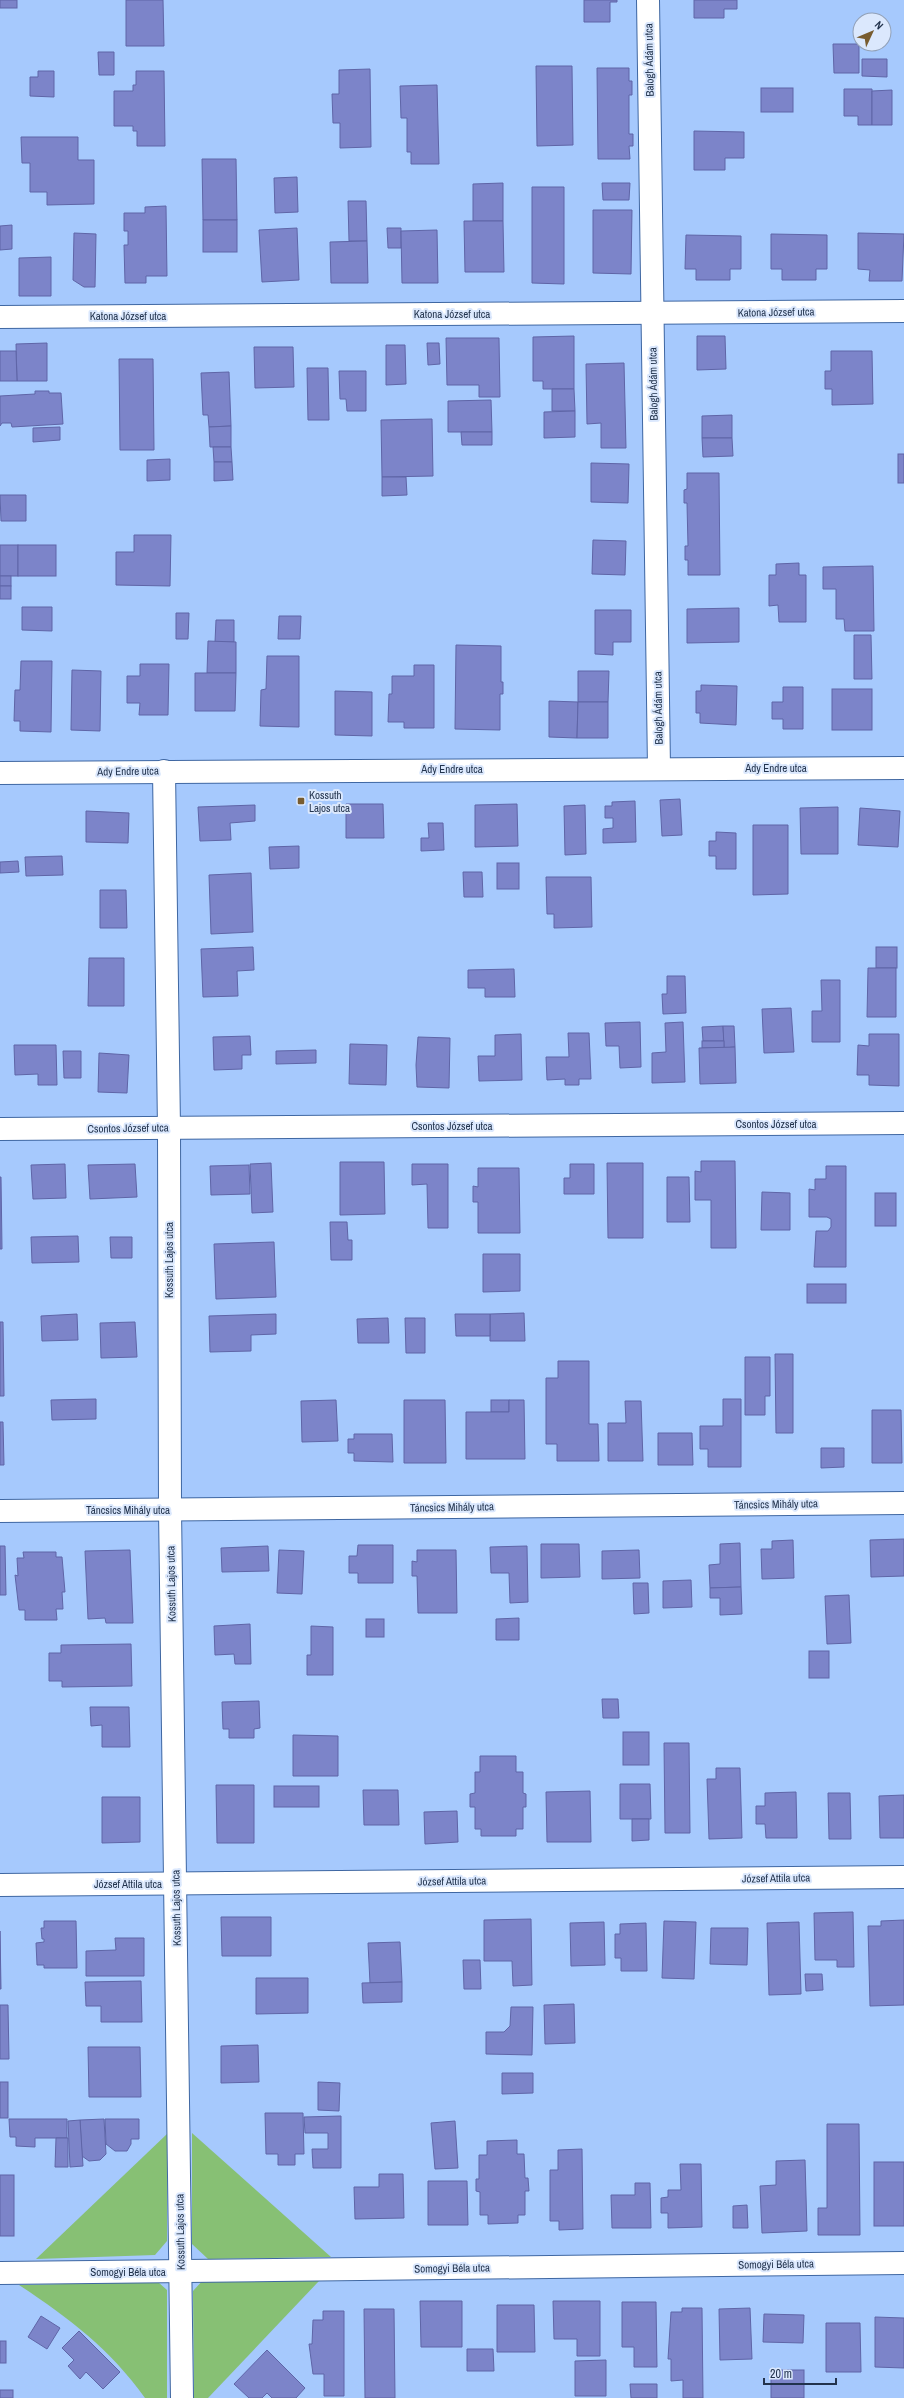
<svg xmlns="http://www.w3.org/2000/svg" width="904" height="2398" viewBox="0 0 904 2398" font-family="'Archivo Narrow',sans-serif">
<rect width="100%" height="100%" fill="#a6c9fd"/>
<!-- green -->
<g fill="#87c074">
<path d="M192,2133L331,2257L208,2259L192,2244Z"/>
<path d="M167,2134V2241L155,2255L36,2259Z"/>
<path d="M204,2279L319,2281L208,2398H194L193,2291Z"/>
<path d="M158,2282L167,2290V2398H145C110,2349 69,2318 19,2285Z"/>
</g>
<!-- building -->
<g fill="#7c84c9" stroke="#5f65a7">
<rect x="0" y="0" width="17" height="8"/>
<path d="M126,0H163L164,46H126Z"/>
<path d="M584,0H617V2H610V22H584Z"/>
<path d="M694,0H737V9H724V18H694Z"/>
<path d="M833,44H859V73H834Z"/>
<path d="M98,52H114V75H99Z"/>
<path d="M862,59H887V77L862,76Z"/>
<path d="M536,66H572L573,145L537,146Z"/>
<path d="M597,68H629V81H632V95H629V134H633V146H629L630,159H598Z"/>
<path d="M370,69L371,147L340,148V123H333L332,94H339V70Z"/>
<path d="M38,71H54V97L30,96V77H38Z"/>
<path d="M136,71H164L165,146H137V131H133V126H114V91H133V85H136Z"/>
<path d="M437,85L439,164H411V152H407V118H401L400,86Z"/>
<rect x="761" y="88" width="32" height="24"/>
<path d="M844,89H872V125H858V116H844Z"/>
<path d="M892,90V125H872V91Z"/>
<path d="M694,131L744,132V158H725V170H694Z"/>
<path d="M21,137H78V160H94V204L47,205V192H30V163H22Z"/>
<path d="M202,159H236L237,220H203Z"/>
<path d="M297,177L298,212L275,213L274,178Z"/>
<path d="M503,183V221H473V184Z"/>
<path d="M602,183H630L629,200H603Z"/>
<path d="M532,187H564V284L532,283Z"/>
<path d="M348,201H366L367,241H349Z"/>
<path d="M166,206L167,276H146V283H125L124,245H128V231H124V213H145V207Z"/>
<path d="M593,210H632L631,274L593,273Z"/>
<rect x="203" y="220" width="34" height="32"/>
<path d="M464,221H503L504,272H465Z"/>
<path d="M12,225V249L0,250V226Z"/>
<path d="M297,228L299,280L262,282L259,230Z"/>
<path d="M387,228H401V248H388Z"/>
<path d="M437,230L438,283H402L401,231Z"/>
<path d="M74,233L96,234L95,287H84L73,280Z"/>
<path d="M858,233L904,234L902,281H869L870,270L858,269Z"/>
<path d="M771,234L827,235V269H816V280H782V269H771Z"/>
<path d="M686,235L741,236V269H730V280H696V269H685Z"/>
<path d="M367,241L368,283H331L330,242Z"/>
<path d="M51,257V296H19V258Z"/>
<path d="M574,336V389H543V381H533V337Z"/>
<path d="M697,336H725L726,369L697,370Z"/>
<path d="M446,338H499L500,397H479V385H447Z"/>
<path d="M47,343V381H17L16,344Z"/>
<path d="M427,343H439L440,364L428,365Z"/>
<path d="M386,345H405L406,384L386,385Z"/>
<path d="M254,347H293L294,387L255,388Z"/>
<path d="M0,351H16L17,381H0Z"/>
<path d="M831,351H872L873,404L832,405V389H825V371H831Z"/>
<path d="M119,359H153L154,450H120Z"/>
<path d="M624,363L626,448H601V423L587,424L586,364Z"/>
<path d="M307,368H328L329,420H308Z"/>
<path d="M339,371H366V411H347L346,399H340Z"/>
<path d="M229,372L231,426L209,427L208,415H203L201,373Z"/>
<path d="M552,389H574L575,411H552Z"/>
<path d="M35,391H49V393H61L63,424L12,427L11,423H2L0,426V396L35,394Z"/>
<path d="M491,400L492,432H448V401Z"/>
<path d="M575,411V437L544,438V412Z"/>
<path d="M732,415V438H702V416Z"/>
<path d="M432,419L433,476L382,477L381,420Z"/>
<path d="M231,426V447H210L209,427Z"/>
<path d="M60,427V440L33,442V428Z"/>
<path d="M461,432H492V445H462Z"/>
<path d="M702,438H732L733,456L703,457Z"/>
<path d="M213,447H231L232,462H214Z"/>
<rect x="898" y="454" width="6" height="29"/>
<path d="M170,459V480L147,481V460Z"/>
<path d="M214,462H232L233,480L214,481Z"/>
<path d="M591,463L629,464L628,503L591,502Z"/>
<path d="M687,473H719L720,575H688V560H685V546H688L687,503H684V490L687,489Z"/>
<path d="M382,477H406L407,495L382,496Z"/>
<path d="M0,495H26V521H1Z"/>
<path d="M134,535H171L170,586L116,585V552H134Z"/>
<path d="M593,540L626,541L625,575L592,574Z"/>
<rect x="0" y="545" width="18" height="31"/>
<rect x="18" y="545" width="38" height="31"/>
<path d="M799,563V575H806V622H779L778,605L769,606V575H776V564Z"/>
<path d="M873,566L874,631H845L844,619H836V589H823V567Z"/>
<rect x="0" y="576" width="11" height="10"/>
<rect x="0" y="586" width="11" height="13"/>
<path d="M22,607H52V631L22,630Z"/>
<path d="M739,608V642L687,643V609Z"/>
<path d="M595,610H631V642H613V655L595,654Z"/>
<path d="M176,613H189L188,639H176Z"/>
<path d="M279,616H301L300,639H278Z"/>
<path d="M216,620H234V642H215Z"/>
<path d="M854,635H871L872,679H854Z"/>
<path d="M208,641L236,642V673H207Z"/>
<path d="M456,645L501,646V682H503V694H500V730L455,729Z"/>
<path d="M267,656H299V727L260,726L261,690L266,689Z"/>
<path d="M21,661H52L51,732L20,731V721H14L15,690H20Z"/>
<path d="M140,664H169L168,715H139L140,703H127V676H140Z"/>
<path d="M414,665H434V728H404V722H388L389,694H392V676H414Z"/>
<path d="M72,670L101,671L100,731L71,730Z"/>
<path d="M578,671H609L608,702H578Z"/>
<path d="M195,673H236L235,711H195Z"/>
<path d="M701,685L737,686L736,725L700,723V713H696V691H701Z"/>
<path d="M783,687H803V729H783V719H772V702H783Z"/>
<rect x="832" y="689" width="40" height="41"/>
<path d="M335,691L372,692V736L335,735Z"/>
<path d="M549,701L578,702L577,738L549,737Z"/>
<path d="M578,702H608V738H577Z"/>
<path d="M680,799L682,835L662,836L660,800Z"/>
<path d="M635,801L636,842L603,843V829L613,828V818H605V806H612V802Z"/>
<path d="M346,804H383L384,838H346Z"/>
<path d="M517,804L518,846L475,847V805Z"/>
<path d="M255,805V821L230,823L231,840L200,841L198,807Z"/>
<path d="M585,805L586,854L565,855L564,806Z"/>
<path d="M838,807V854H801L800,808Z"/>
<path d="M860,808L900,811L898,847L858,845Z"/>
<path d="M86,811L129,813L128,843L86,842Z"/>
<path d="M428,823H443L444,850L421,851V838H429Z"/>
<path d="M753,825H788V894L753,895Z"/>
<path d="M716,832L736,833V869H716V856H709V841H716Z"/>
<path d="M299,846V868L270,869L269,847Z"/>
<path d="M62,856L63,875L26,876L25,857Z"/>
<path d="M18,861L19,872L0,873V862Z"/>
<rect x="497" y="863" width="22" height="26"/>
<path d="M463,872H482L483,897H464Z"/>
<path d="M251,873L253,932L211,934L209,875Z"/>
<path d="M546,877H591L592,927L554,928V914H547Z"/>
<path d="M100,890H126L127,928H100Z"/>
<path d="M253,947L254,970L237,971L238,996L203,997L201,949Z"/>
<rect x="876" y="947" width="21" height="21"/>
<path d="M89,958H124V1006H88Z"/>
<path d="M868,968H896V1017H867Z"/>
<path d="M514,969L515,997H485V988H468V970Z"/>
<path d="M667,976H685L686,1013L663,1014L662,994H667Z"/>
<path d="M821,980H840V1042H812V1011H822Z"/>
<path d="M791,1008L794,1052L764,1053L762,1009Z"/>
<path d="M640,1022L641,1067L620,1068L619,1046H606L605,1023Z"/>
<path d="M683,1022L685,1082L652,1083V1053L666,1052L665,1023Z"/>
<path d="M723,1026L724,1041H703L702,1027Z"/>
<path d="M723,1026H734L735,1047L724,1048Z"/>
<path d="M568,1033H589L591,1079H579V1085H565V1079L547,1080L546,1057H569Z"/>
<path d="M521,1034L522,1080L479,1081L478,1056H495V1035Z"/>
<path d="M869,1034H899V1086L869,1085V1075H857L858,1045L869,1046Z"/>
<path d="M250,1036L251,1055H242V1069L214,1070L213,1037Z"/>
<path d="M418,1037L450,1038L449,1088L417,1087L416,1065Z"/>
<rect x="702" y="1041" width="22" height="7"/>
<path d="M350,1044L387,1045L386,1085L349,1084Z"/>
<path d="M14,1045H56L57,1085H38V1074L15,1075Z"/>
<path d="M735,1047L736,1083L700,1084L699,1048Z"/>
<path d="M316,1050V1063L276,1064V1051Z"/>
<path d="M63,1051H81V1078H64Z"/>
<path d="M99,1053L129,1055L127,1093L98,1092Z"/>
<path d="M701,1161H735L736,1248H711V1200H695V1171L701,1172Z"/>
<path d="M340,1162H384L385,1214L340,1215Z"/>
<path d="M271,1163L273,1212L252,1213L250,1164Z"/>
<path d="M607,1163H643V1238H608Z"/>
<path d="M65,1164L66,1198L33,1199L31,1165Z"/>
<path d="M135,1164L137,1197L90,1199L88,1165Z"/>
<path d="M412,1164H448V1228H428L427,1184L412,1185Z"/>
<path d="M570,1164H594V1194H564V1178H570Z"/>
<path d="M249,1165L250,1194L211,1195L210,1166Z"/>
<path d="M826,1166H846V1267H814L816,1231H828L831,1227V1219L827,1217H809V1189L815,1190V1179H826Z"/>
<path d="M478,1168H519L520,1233H478V1202H473V1186L478,1187Z"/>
<path d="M0,1177H1L2,1249H0Z"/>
<path d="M667,1177H689L690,1222H667Z"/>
<path d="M762,1192L790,1193V1230H761Z"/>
<rect x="875" y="1193" width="21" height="33"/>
<path d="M330,1222H347L348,1240H352V1260H331Z"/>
<path d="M78,1236L79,1262L32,1263L31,1237Z"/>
<path d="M110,1237H132V1258H111Z"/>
<path d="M274,1242L276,1297L216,1299L214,1244Z"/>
<path d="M483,1254H520V1291L483,1292Z"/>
<rect x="807" y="1284" width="39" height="19"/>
<path d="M524,1313L525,1341H490V1314Z"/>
<path d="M77,1314L78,1340L42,1341L41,1316Z"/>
<path d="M276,1314V1334L251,1335V1351L210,1352L209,1316Z"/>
<path d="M455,1314H490V1336H456Z"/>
<path d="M388,1318L389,1343H358L357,1319Z"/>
<path d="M405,1318H425V1353H406Z"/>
<path d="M0,1322H3L4,1396H0Z"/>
<path d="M135,1322L137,1357L101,1358L100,1323Z"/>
<path d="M775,1354H793V1433H776Z"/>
<path d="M745,1357H770V1396H765V1415H745Z"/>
<path d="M558,1361H589V1424H598L599,1461H557V1444H546V1378H558Z"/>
<path d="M96,1399V1419L52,1420L51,1400Z"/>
<path d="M723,1399H741V1467H708V1449H700V1426H723Z"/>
<path d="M336,1400L338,1441L302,1442L301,1401Z"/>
<path d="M404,1400H445L446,1463H404Z"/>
<rect x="491" y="1400" width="18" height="12"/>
<path d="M509,1400H524L525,1459H466V1412H509Z"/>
<path d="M625,1401H641L643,1461H608V1423H626Z"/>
<path d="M872,1410H901L902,1463H872Z"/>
<path d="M0,1422H3L4,1465H0Z"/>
<path d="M658,1433H692L693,1465H658Z"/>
<path d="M354,1434H392L393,1462L354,1461V1453H348V1439H354Z"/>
<path d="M821,1448H844V1467L821,1468Z"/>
<path d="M904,1539V1576L871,1577L870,1540Z"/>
<path d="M793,1540L794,1578L762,1579L761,1549H772V1541Z"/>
<path d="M740,1543L741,1587L710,1588L709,1565L720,1564V1544Z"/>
<path d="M541,1544H579L580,1577L541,1578Z"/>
<path d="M358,1545H393V1583H358V1573H349V1556H357Z"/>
<path d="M0,1546H5L6,1595H0Z"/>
<path d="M268,1546L269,1571L222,1572L221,1548Z"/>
<path d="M527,1546L528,1602L510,1603L509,1573H491L490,1547Z"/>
<path d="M130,1550L133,1623H106L105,1618L88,1619L85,1551Z"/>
<path d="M279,1550L304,1551L302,1594L277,1593Z"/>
<path d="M417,1550H456L457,1613H418L417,1576H412V1561L417,1562Z"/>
<path d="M639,1550L640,1578L602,1579V1551Z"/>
<path d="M23,1552H56V1557H62L65,1592H62L63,1609H56L57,1620H25V1610H19L15,1575L18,1576L17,1558H24Z"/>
<path d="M691,1580L692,1607L663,1608V1581Z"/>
<path d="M633,1583H648L649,1613L634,1614Z"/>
<path d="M741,1587L742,1614L720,1615V1598H710V1588Z"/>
<path d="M849,1595L851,1643L827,1644L825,1596Z"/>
<path d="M519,1618V1640H496V1619Z"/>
<rect x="366" y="1619" width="18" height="18"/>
<path d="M250,1624L251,1664H235L234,1654L215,1655L214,1626Z"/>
<path d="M311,1626L333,1627V1675H307V1655H311Z"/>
<path d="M131,1644L132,1686L62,1687V1681H49V1653H61V1645Z"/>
<rect x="809" y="1651" width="20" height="27"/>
<path d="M602,1699H618L619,1718H603Z"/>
<path d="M259,1701L260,1728L254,1729V1738H229V1729H223L222,1702Z"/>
<path d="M90,1707H129L130,1747H102V1725L91,1726Z"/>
<rect x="623" y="1732" width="26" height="33"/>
<path d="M293,1735L338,1736V1776H293Z"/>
<path d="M664,1743H689L690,1833H665Z"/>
<path d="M480,1756H516V1772H523V1793L526,1794V1807H523V1829H516V1836H481V1829H475V1807H470V1794L475,1793V1772H480Z"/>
<path d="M716,1768H740L742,1838L709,1839L707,1779H716Z"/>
<path d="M620,1784H650L651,1819H620Z"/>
<path d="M216,1785H254V1843H217Z"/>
<rect x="274" y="1786" width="45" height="21"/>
<path d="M363,1790H398L399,1825H364Z"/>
<path d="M590,1791L591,1842H547L546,1792Z"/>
<path d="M796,1792L797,1838H766L765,1824H756V1806H765V1793Z"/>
<path d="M828,1793H850L851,1839H829Z"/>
<path d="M904,1795V1838H880L879,1796Z"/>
<path d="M102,1797H140V1842L102,1843Z"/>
<path d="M457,1811L458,1842L425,1844L424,1812Z"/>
<path d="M632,1819H649V1840L632,1841Z"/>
<path d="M853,1912L854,1967H837V1960H815L814,1913Z"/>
<path d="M221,1917H271V1956H222Z"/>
<path d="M531,1919L532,1985L513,1986L512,1961H484V1920Z"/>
<path d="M904,1920V2005L870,2006L868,1926H881V1921Z"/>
<path d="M44,1921H76L77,1968H44V1965H37L36,1943L44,1942V1939H42L41,1928H44Z"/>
<path d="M664,1921L696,1922L694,1979L662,1978Z"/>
<path d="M604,1922L605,1965L571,1966L570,1923Z"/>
<path d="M799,1922L801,1994L769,1995L767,1923Z"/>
<path d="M646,1923L647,1971H621V1958H615V1934H620V1924Z"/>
<path d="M711,1928H748L747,1965L710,1964Z"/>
<path d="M0,1931L1,1989H0Z"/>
<path d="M115,1938H144V1976H86V1951L116,1950Z"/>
<path d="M400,1942L402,1982L370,1983L368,1943Z"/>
<path d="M463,1960H480L481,1989H464Z"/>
<path d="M805,1974H822L823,1990L806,1991Z"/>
<path d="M256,1978H308V2013L256,2014Z"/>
<path d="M141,1981L142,2022H101V2006H86L85,1982Z"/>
<path d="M402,1982V2002L363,2003L362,1983Z"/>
<path d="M574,2004L575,2043L545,2044L544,2005Z"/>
<path d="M0,2005H8L9,2059H0Z"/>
<path d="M511,2007H533L532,2055L486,2054V2032H504L510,2026Z"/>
<path d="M258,2045L259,2082L221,2083V2046Z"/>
<path d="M88,2047H140L141,2097H89Z"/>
<path d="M502,2073H533V2093L502,2094Z"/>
<rect x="0" y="2082" width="8" height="36"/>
<path d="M318,2082L340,2083L339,2111L318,2110Z"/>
<path d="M265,2113H303L304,2154H295V2165H278V2154H266Z"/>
<path d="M341,2116V2168H313L312,2149H328V2133H305L304,2117Z"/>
<path d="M9,2119H67V2138H35V2147L16,2146V2137H10Z"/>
<path d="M104,2119L106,2154L100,2160L89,2161L82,2156L80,2120Z"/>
<path d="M105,2119H139V2139H131V2144L127,2151H115L106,2144Z"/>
<path d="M80,2120L83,2166L70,2167L68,2121Z"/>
<path d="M455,2121L458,2168L435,2169L431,2123Z"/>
<path d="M827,2124H859L860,2235H818V2208H827Z"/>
<path d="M56,2138H68V2167H55Z"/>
<path d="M517,2140V2154H524L525,2178H528L529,2191H525V2215H518V2223L488,2224V2215H480V2192L476,2191V2179H479V2155H487V2141Z"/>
<path d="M582,2149L583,2229L559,2230V2221H550V2170H558V2150Z"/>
<path d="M805,2160L807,2231L762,2233L760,2186L776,2185V2161Z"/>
<rect x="874" y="2162" width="30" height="64"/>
<path d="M680,2164H701L702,2227L668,2228V2213H661V2198L668,2197V2190H681Z"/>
<path d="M379,2174H403L404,2218L355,2219L354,2187H379Z"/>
<rect x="0" y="2175" width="14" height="61"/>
<path d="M428,2181H467L468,2225H428Z"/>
<path d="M635,2183H650L651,2228H612L611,2195H635Z"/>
<path d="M747,2205L748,2228H733V2206Z"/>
<path d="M420,2301H462V2347H421Z"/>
<path d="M553,2301H600V2356H577V2339H554Z"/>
<path d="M622,2302H656L657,2367H634V2347H622Z"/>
<path d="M497,2305H534L535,2352H497Z"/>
<path d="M682,2308H702L703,2398H683V2380L671,2381V2359H668L671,2312H682Z"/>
<path d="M750,2308L752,2359L720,2360L719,2309Z"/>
<path d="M364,2309H394L395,2398H365Z"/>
<path d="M323,2311H344V2396H324V2374H313L309,2344H312L313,2320H323Z"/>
<path d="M764,2314L804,2315L803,2343L763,2342Z"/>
<path d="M41,2316L60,2328L47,2349L28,2337Z"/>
<path d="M875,2317L904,2318V2368L875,2367Z"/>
<path d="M826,2323H860L861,2372H826Z"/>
<path d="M79,2331L120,2372L103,2389L86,2372L80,2379L68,2366L74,2360L62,2348Z"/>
<rect x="0" y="2341" width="6" height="22"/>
<path d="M467,2349H493L494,2371H467Z"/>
<path d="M267,2350L305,2388L296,2398H272L267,2393L262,2398H249L234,2384Z"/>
<path d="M606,2360V2396H575V2361Z"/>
<rect x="771" y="2370" width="33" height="28"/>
<path d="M630,2384H657V2398H631Z"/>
<rect x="0" y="2390" width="13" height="8"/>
</g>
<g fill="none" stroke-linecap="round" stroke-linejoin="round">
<!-- minor casing -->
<g stroke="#3f67a2" stroke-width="24">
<g id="minor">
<path d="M648,0L659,768"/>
<path d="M0,317L904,311"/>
<path d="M164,771L169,1128L170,1509L182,2398"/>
<path d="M0,773L904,768"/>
<path d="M0,1129L904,1123"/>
<path d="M0,1511L904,1503"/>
<path d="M0,1885L904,1877"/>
<path d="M0,2273L904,2263"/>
</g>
</g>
<!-- minor -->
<use href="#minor" stroke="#fff" stroke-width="22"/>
</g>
<!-- markers -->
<rect fill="#785c2f" stroke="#dbe8fd" stroke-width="1.5" x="297" y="797" width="8" height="8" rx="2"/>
<g text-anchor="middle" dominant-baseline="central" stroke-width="4" stroke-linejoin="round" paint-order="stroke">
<!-- street labels -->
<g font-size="11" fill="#22334d" stroke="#dbe8fd">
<text transform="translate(649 60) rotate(-91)">Balogh Ádám utca</text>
<text transform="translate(776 312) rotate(-1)">Katona József utca</text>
<text x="452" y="314">Katona József utca</text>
<text x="128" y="316">Katona József utca</text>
<text transform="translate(653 384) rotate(-91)">Balogh Ádám utca</text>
<text transform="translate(658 708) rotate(-91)">Balogh Ádám utca</text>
<text x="776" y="768">Ady Endre utca</text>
<text x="452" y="769">Ady Endre utca</text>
<text transform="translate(128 771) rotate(-1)">Ady Endre utca</text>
<text x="776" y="1124">Csontos József utca</text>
<text x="452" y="1126">Csontos József utca</text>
<text transform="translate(128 1128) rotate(-1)">Csontos József utca</text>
<text transform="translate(169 1260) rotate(-90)">Kossuth Lajos utca</text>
<text transform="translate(776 1504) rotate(-1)">Táncsics Mihály utca</text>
<text transform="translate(452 1507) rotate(-1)">Táncsics Mihály utca</text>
<text x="128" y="1510">Táncsics Mihály utca</text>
<text transform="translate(171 1584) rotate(-91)">Kossuth Lajos utca</text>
<text transform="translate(776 1878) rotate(-1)">József Attila utca</text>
<text transform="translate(452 1881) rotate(-1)">József Attila utca</text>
<text x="128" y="1884">József Attila utca</text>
<text transform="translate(176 1908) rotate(-91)">Kossuth Lajos utca</text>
<text transform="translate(180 2232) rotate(-91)">Kossuth Lajos utca</text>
<text transform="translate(776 2264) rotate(-1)">Somogyi Béla utca</text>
<text transform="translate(452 2268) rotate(-1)">Somogyi Béla utca</text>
<text x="128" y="2272">Somogyi Béla utca</text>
</g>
<!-- poi labels -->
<g font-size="11" fill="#22334d" stroke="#dbe8fd" text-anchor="start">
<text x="309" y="795">Kossuth<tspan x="309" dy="13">Lajos utca</tspan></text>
</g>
</g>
<!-- north arrow -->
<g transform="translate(872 32) rotate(46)"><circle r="19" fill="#dbe8fd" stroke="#91a0b7"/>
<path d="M0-3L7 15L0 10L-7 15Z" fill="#785c2f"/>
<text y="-6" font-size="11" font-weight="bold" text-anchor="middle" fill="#22334d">N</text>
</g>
<!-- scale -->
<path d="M764 2378v6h72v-6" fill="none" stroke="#22334d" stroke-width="2"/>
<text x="770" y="2378" font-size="12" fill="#22334d" stroke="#dbe8fd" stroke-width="3" paint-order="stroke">20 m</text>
</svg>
